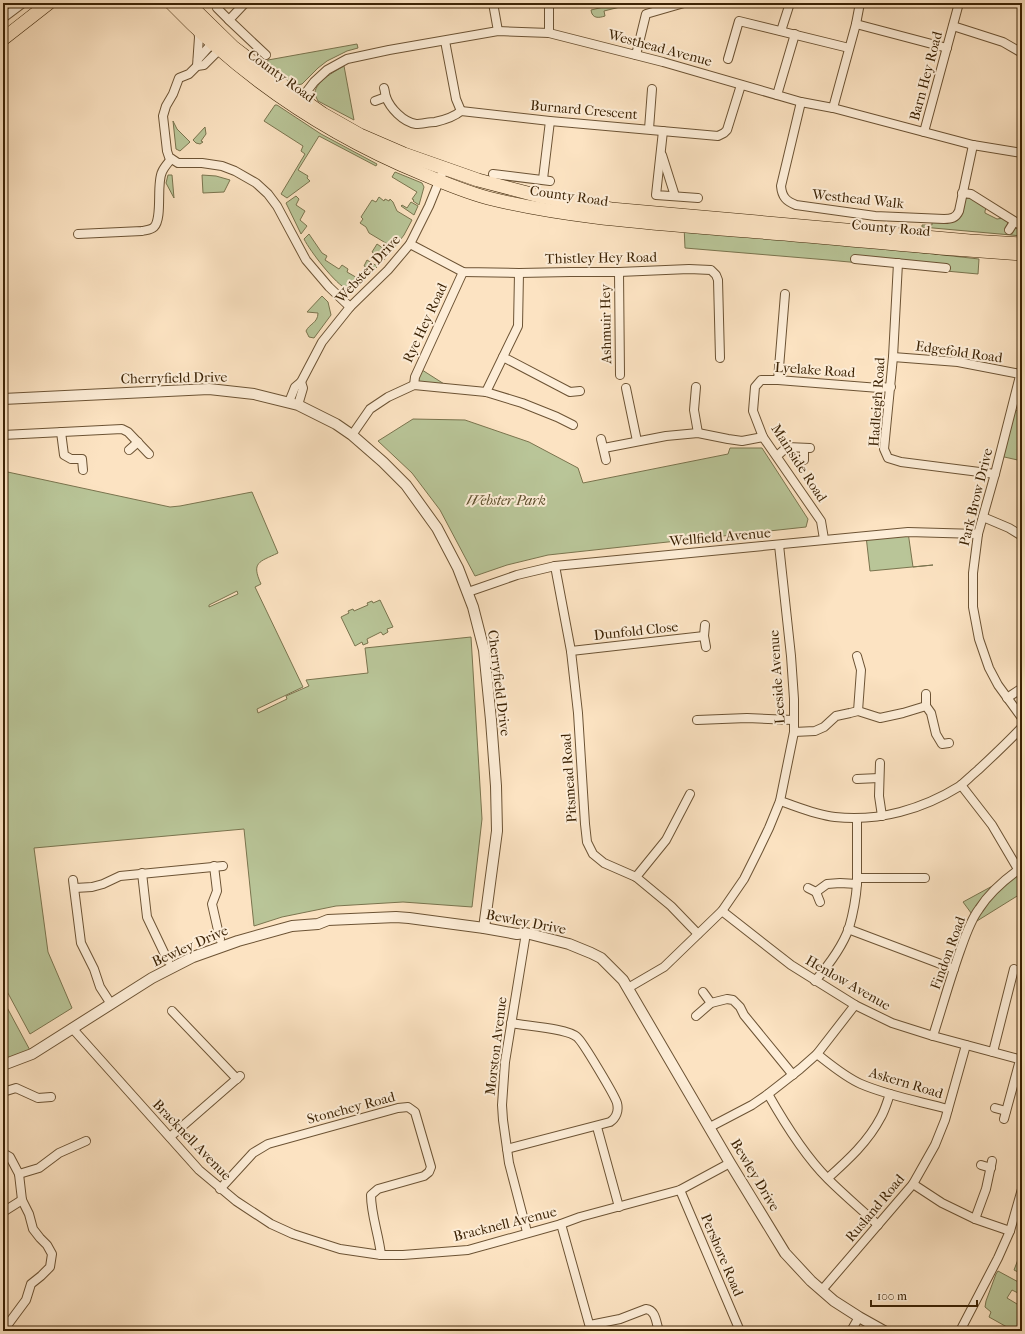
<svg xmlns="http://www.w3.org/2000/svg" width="1025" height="1334" viewBox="0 0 1025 1334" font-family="'IM FELL French Canon',serif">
<rect width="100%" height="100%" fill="#fce3c2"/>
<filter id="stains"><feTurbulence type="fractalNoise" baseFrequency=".005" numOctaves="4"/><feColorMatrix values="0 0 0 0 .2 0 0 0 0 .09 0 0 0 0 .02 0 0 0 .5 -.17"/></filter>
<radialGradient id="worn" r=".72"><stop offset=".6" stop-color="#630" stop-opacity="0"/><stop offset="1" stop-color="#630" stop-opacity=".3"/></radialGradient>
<!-- green -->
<g fill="#b9c598" stroke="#7a744e" fill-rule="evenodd">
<path d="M620,3H636L604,11L605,16C599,18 592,19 591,10Z"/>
<path d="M357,44L358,48L347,51L327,61L318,68L302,84L297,85L290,84L267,64L268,60Z"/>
<path d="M344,66L354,120L318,101C317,99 316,97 315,95C313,83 335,71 344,66Z"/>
<path d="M275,105H277L321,134L377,164L376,166L319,136L298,170L308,176L307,178L310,181L287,198L281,194L305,154L301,151L303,146L264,121Z"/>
<path d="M173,121L177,129L190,142L180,151L176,149Z"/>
<path d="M205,127L206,134L201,141L203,142L200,144L196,143L193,140Z"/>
<path d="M395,172L422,183L424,187L419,205L413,201L414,200L412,199L417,192L392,177Z"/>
<path d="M168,175H172L174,198L166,183Z"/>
<path d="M202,175L216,176L230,180L224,192L203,193Z"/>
<path d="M296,196L299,199L296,205L305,211L300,220L307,226L301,234L286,203Z"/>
<path d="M379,197L384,201L385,199L389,201L390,199L393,202L397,211L412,220L404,235L394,248L369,233L366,227L360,223L363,219L361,217L372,200L376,202Z"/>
<path d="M971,197L986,208L985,211V213L997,219L1003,218L1008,222V226L1005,231L1010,233L1014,228H1020L1022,229V236L922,227V225H932V222L950,221L964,199Z"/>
<path d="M411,202L418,206L414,215L401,206L402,205L407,208Z"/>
<path d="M684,226L979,259L978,274L828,260L685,248Z"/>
<path d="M309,234L322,253L327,256L325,260L339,269L342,265L348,269L347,272L359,279L365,269L370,272L369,276L354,289C352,289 349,290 347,289C336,285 310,251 304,239Z"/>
<path d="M377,244L390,253L384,260L372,252Z"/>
<path d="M367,260L377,266H378L375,269L373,268L372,270L364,266Z"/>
<path d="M322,296L328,302L331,315L314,338L309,337L306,331C309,324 318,323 318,313L307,312Z"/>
<path d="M419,368L452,389L414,385Z"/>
<path d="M1012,409L1022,412V461L1000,456Z"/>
<path d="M413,419L465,420L529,442L578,468L583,483L728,454L730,448H762L808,519L806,527L548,555L507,565L475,576L440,510L412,473L378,441Z"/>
<path d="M3,471L170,507L180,506L252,492L278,553C259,562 251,562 261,584L255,587L303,687L257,709L258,713L287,699L286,696L309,686L306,680L368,673L365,648L471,637L482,819L472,907L403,902L336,906L282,917L254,926L244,829L34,848L48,952L72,1008L30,1034L3,984ZM237,591L238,594L209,607V605Z"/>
<path d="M908,532L913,567L933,565L870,571L866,536Z"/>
<path d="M380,600L393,627L387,629L388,632L383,635L381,632L367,639L368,643L363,645L362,642L355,646L341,617L349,613L348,611L353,609L354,611L368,605L367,603L372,601L373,603Z"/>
<path d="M1018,870L1022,876V893L977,921L963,902L1009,877Z"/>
<path d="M3,1000L32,1054L3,1065Z"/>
<path d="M1022,1249V1274L1014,1270Z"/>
<path d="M998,1271L1022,1284L1018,1293L1012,1290L1007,1298L1022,1307V1331H1014L989,1317L991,1312L985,1307L986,1301L996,1274Z"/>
</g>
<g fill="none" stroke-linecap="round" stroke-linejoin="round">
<!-- minor casing -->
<g stroke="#6c5334" stroke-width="10">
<g id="minor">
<path d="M245,3L229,20L266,55"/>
<path d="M493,3L498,31"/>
<path d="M549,3V33"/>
<path d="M217,8L229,20"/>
<path d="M3,18L23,3"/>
<path d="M856,24L947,48"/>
<path d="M953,26L1003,42L1022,53"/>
<path d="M781,31L790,3"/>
<path d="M445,41L456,99L461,111"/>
<path d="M223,46L204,65L197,66L189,74L179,78L173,94L166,106L163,116L167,151L169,157L178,163H202L222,166L235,171L256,183L268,194L277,206L306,260L329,287L350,307"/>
<path d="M636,55L646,14L684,3"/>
<path d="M198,59L215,40"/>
<path d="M728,59L739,21L849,48"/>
<path d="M197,66L199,37L198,30"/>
<path d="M384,88C385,91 385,94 386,97C390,108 403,122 416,124C422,124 429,122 435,122C444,120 454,117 461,111"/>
<path d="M777,95L795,34"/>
<path d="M301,99L314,82L327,70L347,59L389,50L498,31L549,33L663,62L801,102L833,108L973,145L1022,153"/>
<path d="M375,101L386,97"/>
<path d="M801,102L781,186C782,197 786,201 796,205L875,216L944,219C951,219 956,218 959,211L973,145"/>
<path d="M833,108L856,24L860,3"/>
<path d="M461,111L550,121L718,136L724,133L727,130L741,85"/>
<path d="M649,129L652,89"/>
<path d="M663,131L656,195L698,198"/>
<path d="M924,132L959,3"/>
<path d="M662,155L675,196"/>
<path d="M493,174L550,181"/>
<path d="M543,179L550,121"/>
<path d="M962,193L971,194L1022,226"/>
<path d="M1009,230L1014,222"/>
<path d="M78,234L142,231C146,230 151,230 154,227C163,218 156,184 162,172C164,167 168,163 171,159"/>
<path d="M410,244L463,272L519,273L570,272H619L689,269L711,270L716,275L718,280L720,358"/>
<path d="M855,259L946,268"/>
<path d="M898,263L893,357L884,449L888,458L901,462L995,474"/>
<path d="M619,272L620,375"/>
<path d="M503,357L570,392L580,391"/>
<path d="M893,357L958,362L1020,374"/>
<path d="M1022,368L995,474L978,534L973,573V607L979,639L989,668L998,685L1022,718"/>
<path d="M778,380L785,294"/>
<path d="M414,385L415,377L463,272"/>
<path d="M696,387L694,410L698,433"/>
<path d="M626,388L637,441"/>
<path d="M486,392L518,326L519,273"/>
<path d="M289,402L295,387L301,382L322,342L350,307L388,270L410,244L429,206L444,169"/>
<path d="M298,405L303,388L301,382"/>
<path d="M61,432L64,455L71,459H82L83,470"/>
<path d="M3,435L122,429L128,432L149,454"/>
<path d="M352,435L370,409L388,397L414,385L486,392L522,403L557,417L573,425"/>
<path d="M601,439L606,460"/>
<path d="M604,448L666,436L698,433L728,439L742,441L763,437"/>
<path d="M804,448V460"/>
<path d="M129,450L138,442"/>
<path d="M777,456L787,447L810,448"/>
<path d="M983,517L1009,528L1022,536"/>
<path d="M824,539L821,521L763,437L753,411L755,387L761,380H778L879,388L891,387"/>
<path d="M555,566L571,651L578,713L585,824L587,842L593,854L604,863L636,877L671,906L698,934"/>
<path d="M468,592L517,575L555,566L908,532L978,534"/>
<path d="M705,625L704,636L706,647"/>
<path d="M571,651L704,636"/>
<path d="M857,656L861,670L858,711"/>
<path d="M926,694V706L931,713L936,734L942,744L949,743"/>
<path d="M1007,698L1022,688"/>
<path d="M697,720L747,718L793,720"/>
<path d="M794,732L815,731L824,727L836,716L850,713L858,711L880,718L903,713L926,706"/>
<path d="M880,763L879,796L882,816"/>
<path d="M857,779L879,778"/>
<path d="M961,785L992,825L1022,876"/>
<path d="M780,801C798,807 816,815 835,817C879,822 923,809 960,786C966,781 972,775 978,770C993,756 1008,742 1022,727"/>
<path d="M214,866L217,891L212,904L220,939"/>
<path d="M142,873L147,917L168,961"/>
<path d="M636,877L666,840L690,794"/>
<path d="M857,878H925"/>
<path d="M73,880L81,943L94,969L100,987L111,1004"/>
<path d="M75,888L92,887L103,884L120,876L223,866"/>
<path d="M808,888L816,892"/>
<path d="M820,902L816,892L827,884L840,883L857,884"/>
<path d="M722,911L791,965L855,1005L892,1023L933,1036L1022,1060"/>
<path d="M848,929L954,969"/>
<path d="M526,933L505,1062L502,1105L503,1120L509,1163L527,1232"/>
<path d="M815,981C827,967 843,945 849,928C853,914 856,898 857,884V818"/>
<path d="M628,988L664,967L722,911L744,879L757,853L769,828L780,801L794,732V699L791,656L779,545"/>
<path d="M703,992L711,1003"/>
<path d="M172,1011L237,1079"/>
<path d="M696,1016L711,1003L727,999L733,1000L740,1007L744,1015L793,1075"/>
<path d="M72,1028L199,1170L236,1201L271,1224L293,1234L340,1249L381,1255H403L468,1250L561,1224L580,1217L680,1190L730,1163"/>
<path d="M933,1036C942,1008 950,979 960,951C965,937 970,921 979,909C989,893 1003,881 1018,870"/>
<path d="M993,1052L1014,969"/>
<path d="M817,1054C831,1065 845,1077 861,1084C889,1096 919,1101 948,1109"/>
<path d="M3,1092L16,1088L38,1098L51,1097"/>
<path d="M768,1094C785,1124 804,1155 828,1179C844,1195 862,1210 878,1225"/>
<path d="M995,1108L1006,1111"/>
<path d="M1004,1119L1020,1060"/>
<path d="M597,1127L619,1207"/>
<path d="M710,1127L752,1105L768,1094L800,1069L817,1054L855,1005"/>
<path d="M170,1137L240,1076"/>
<path d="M507,1149L610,1122C616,1118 619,1111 617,1103C615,1096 583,1042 577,1037C567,1028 526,1026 511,1023"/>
<path d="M3,1153L10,1157L19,1174L22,1200L29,1214L33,1229L40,1238L47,1245L52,1254L50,1267L41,1276L31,1284L26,1300L3,1331"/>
<path d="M981,1165L991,1168"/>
<path d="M19,1174L39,1168L59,1153L86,1141"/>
<path d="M828,1178C848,1160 868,1142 881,1117C885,1110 887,1102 890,1094"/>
<path d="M913,1184L942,1203L975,1219L1010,1231"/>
<path d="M220,1189L253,1153L268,1144L398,1108L408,1107L415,1112L431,1167L429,1172L424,1176L378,1189L371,1195C371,1215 379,1235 381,1255"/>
<path d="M680,1190L740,1331"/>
<path d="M3,1212L22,1200"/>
<path d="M975,1219L986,1189L992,1161"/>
<path d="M561,1224L591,1331"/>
<path d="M822,1290L913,1184L935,1145L945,1120L966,1045"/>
<path d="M590,1325L620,1319L646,1309C656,1310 656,1323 659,1331"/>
<path d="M851,1331L859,1317"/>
<path d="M960,1331L998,1258L1010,1231L1022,1189"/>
</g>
</g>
<!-- tertiary casing -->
<g stroke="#6c5334" stroke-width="12">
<g id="tertiary">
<path d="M3,399L209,389L254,394L298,405L336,424L352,435L383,462L406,485L437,528L458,568L473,607L484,650L491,720L496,786L497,831L484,928"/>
<path d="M3,1065L32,1054L152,978L193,957L238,941L292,926L318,924L328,920L396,917L409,918L484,928L517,934L526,933L569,944L591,953L601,958L623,980L730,1163L785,1253L811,1281L834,1301L859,1317L884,1331"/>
</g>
</g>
<!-- primary casing -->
<g stroke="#3c2305" stroke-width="14">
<g id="primary">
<path d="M171,3C242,77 328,135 423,174C444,183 466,192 488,198C568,218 652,223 734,230C802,235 871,242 940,248C967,250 995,252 1022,254"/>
<path d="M188,3L233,47L289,90L323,114L360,135L404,154L478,180L539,196L611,209L970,241L1022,244"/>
<path d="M3,39L49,3"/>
</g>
</g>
<!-- minor -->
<use href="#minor" stroke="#fdedd7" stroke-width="8"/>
<!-- tertiary -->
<use href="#tertiary" stroke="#fdedd7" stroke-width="10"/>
<!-- primary -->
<use href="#primary" stroke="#fce3c2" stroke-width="13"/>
</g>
<g text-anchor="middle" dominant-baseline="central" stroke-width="4" stroke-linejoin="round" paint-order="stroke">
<!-- street labels -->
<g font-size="14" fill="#3c2305" stroke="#fdedd7">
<text transform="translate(660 48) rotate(15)">Westhead Avenue</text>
<text transform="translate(281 76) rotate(36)">County Road</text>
<text transform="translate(926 76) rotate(-75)">Barn Hey Road</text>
<text transform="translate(584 110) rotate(5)">Burnard Crescent</text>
<text transform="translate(569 196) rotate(8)">County Road</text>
<text transform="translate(858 199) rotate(6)">Westhead Walk</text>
<text transform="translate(891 228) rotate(5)">County Road</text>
<text transform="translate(601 258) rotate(-1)">Thistley Hey Road</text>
<text transform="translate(368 269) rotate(-47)">Webster Drive</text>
<text transform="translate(425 323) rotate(-65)">Rye Hey Road</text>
<text transform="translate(606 324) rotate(-91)">Ashmuir Hey</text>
<text transform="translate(959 352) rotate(8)">Edgefold Road</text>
<text transform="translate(815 370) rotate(4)">Lyelake Road</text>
<text transform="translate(174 378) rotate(-1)">Cherryfield Drive</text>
<text transform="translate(877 402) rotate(-86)">Hadleigh Road</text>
<text transform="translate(799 463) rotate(57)">Mainside Road</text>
<text transform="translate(976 497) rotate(-76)">Park Brow Drive</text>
<text transform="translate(720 537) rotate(-5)">Wellfield Avenue</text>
<text transform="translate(636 631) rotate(-6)">Dunfold Close</text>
<text transform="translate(777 677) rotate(-94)">Leeside Avenue</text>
<text transform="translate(499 683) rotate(83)">Cherryfield Drive</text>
<text transform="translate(569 778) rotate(-94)">Pitsmead Road</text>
<text transform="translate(526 922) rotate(11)">Bewley Drive</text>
<text transform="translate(190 946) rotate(-24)">Bewley Drive</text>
<text transform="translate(948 953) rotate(-70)">Findon Road</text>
<text transform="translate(848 983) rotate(30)">Henlow Avenue</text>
<text transform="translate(496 1046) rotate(-83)">Morston Avenue</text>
<text transform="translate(906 1083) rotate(17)">Askern Road</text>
<text transform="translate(351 1108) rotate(-15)">Stonehey Road</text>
<text transform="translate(192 1140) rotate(46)">Bracknell Avenue</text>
<text transform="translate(755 1175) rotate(59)">Bewley Drive</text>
<text transform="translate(875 1208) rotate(-50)">Rusland Road</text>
<text transform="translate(505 1224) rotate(-14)">Bracknell Avenue</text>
<text transform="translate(722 1255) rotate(67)">Pershore Road</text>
</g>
<!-- park labels -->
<g font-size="14" font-style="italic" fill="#5b4c2a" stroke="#fdedd7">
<text x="506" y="500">Webster Park</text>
</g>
</g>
<!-- margin -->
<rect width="1025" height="1334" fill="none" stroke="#fce3c2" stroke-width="16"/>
<rect x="4" y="4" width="1017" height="1326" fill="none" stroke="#3c2305" stroke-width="2"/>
<rect x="8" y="8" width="1009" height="1318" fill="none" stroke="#3c2305"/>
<!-- scale -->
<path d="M871 1300v6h106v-6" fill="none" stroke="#3c2305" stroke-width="2"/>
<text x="877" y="1300" font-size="12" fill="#3c2305" stroke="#fdedd7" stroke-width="3" paint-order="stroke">100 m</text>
<rect width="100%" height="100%" filter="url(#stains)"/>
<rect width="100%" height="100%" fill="url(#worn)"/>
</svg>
